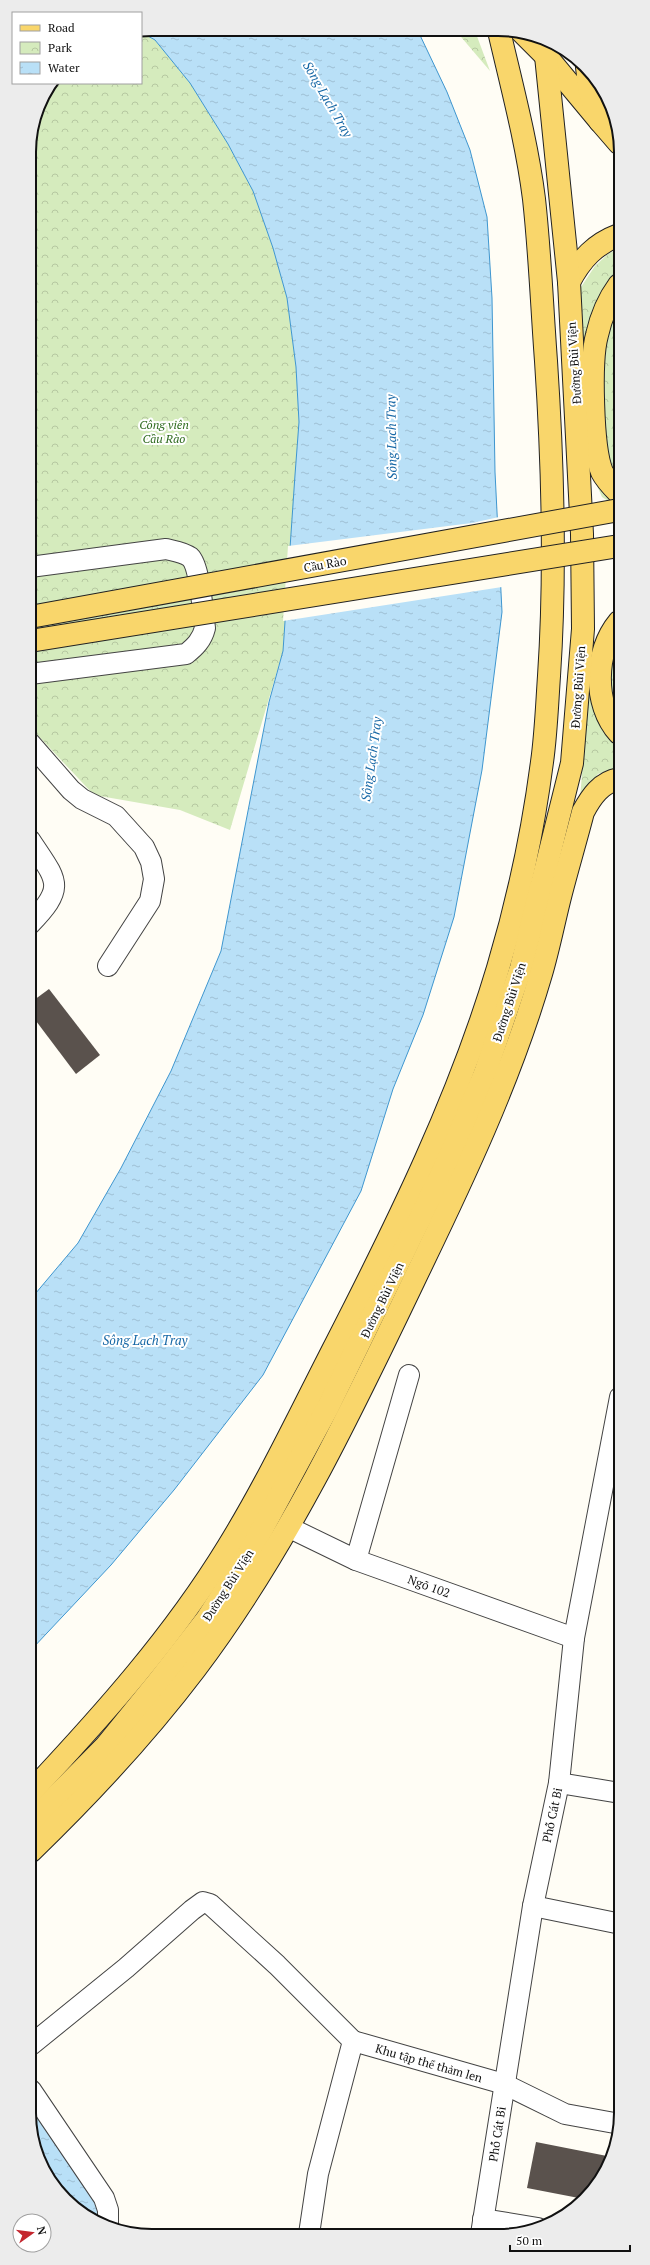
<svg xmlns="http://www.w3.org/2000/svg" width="650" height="2265" viewBox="0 0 650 2265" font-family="'PT Serif',serif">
<defs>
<pattern id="park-crowns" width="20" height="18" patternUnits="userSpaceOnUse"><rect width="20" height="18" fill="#d5ebbd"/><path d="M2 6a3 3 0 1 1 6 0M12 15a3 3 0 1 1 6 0" fill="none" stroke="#b6c8a1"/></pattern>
<pattern id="water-ripples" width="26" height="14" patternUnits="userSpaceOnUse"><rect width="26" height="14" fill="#b9e0f7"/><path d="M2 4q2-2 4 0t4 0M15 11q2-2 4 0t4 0" fill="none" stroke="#9ebfd3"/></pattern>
</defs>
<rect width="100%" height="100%" fill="#fffdf5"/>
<!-- park -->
<g fill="url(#park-crowns)">
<path d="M456,31H475L490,71Z"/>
<path d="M141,32L155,40L190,83L228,144L253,191L273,248L287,298L296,367L299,422L283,651L230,830L180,810L94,795L30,727L29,144L38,104L53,83H141Z"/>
<path d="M619,248V508L602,497L587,463L579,290L595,266L608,254Z"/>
<path d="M619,656V768L598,774L580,799L588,699Z"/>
</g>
<!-- water -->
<g fill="url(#water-ripples)" stroke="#3f96cf">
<path d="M152,29L418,31L447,92L470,150L487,217L492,298L495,472L502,612L482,770L454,917L423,1015L393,1089L361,1191L263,1375L174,1490L111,1565L31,1650L30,1300L78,1243L121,1168L171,1071L221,951L269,702L283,651L295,475L299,422L296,367L287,298L273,248L253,191L228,144L190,83L155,40L141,32Z"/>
<path d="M31,2103L95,2194L101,2225C70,2214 36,2169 31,2137C30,2126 31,2114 31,2103Z"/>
</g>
<!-- pier -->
<path fill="#fffdf5" d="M499,517L502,587L283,621L288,546L472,523Z"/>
<!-- building -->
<g fill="#5a524d">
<path d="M49,989L100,1055L76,1074L30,1013V1003Z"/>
<path d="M536,2142L612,2157L590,2194L584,2199L527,2188Z"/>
</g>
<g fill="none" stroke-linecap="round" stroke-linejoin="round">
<!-- minor casing -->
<g stroke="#444" stroke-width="22">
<g id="minor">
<path d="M30,567L166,549C174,551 183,552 190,557C200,566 203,614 205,628C202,640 195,647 186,654L30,674"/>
<path d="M30,743L71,790L82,799L116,816L144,847L151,862L154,879L150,901L108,966"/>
<path d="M30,840C57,881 67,886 30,924"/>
<path d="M288,1527L356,1560L574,1638"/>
<path d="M356,1560L409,1375"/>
<path d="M559,1783L620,1793"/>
<path d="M533,1906L621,1924"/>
<path d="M353,2041L504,2084L565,2114L620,2124"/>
<path d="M31,2045L126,1968L192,1910L203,1902L210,1904L277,1965L353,2041L318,2174L309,2234"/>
<path d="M31,2090L104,2198L108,2210V2227"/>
<path d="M483,2219L538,2228"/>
<path d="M481,2234L533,1906L559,1783L574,1638L620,1397"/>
</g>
</g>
<!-- major casing -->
<g stroke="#222" stroke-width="24">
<g id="major">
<path d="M521,31L546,56L600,121"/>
<path d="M587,67L590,93L600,121L619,143"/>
<path d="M569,282C581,259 595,244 619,235"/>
<path d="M619,285C608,300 601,317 597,335C590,360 592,448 602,472C606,480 613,487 619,493"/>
<path d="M619,622C594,652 593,704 619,733"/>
<path d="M31,1792C103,1715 173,1637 228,1547C268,1482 301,1412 336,1344C398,1223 459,1099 498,968C518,901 533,831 542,762C546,734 547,705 549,676C556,572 553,466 546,361C542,308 540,253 534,199C527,143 512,87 499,31"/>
<path d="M31,1822L106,1746L158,1682L207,1619L248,1555L328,1407L446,1165L485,1073L521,968L572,763L583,629L582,534L569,282L546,56L543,39"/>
<path d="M31,1851C90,1794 145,1735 195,1669C285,1550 351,1412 415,1278C463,1179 510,1080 541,974C549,947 554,920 561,893C568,866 576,839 583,812C591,797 601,782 619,779"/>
</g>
</g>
<!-- minor -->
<use href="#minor" stroke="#fff" stroke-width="20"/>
<!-- major -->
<use href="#major" stroke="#f9d66b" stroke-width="22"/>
<!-- major-bridge casing -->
<g stroke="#222" stroke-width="24" stroke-linecap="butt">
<g id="major-bridge">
<path d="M30,617L619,510"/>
<path d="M30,641L619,546"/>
</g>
</g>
<!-- major-bridge -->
<use href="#major-bridge" stroke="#f9d66b" stroke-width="22"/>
</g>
<g text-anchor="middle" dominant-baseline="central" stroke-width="4" stroke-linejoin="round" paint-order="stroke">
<!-- street labels -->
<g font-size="12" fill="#111" stroke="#fff">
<text transform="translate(574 363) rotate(-94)">Đường Bùi Viện</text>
<text transform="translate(325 564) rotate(-10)">Cầu Rào</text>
<text transform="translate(578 687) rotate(-86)">Đường Bùi Viện</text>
<text transform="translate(509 1002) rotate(-72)">Đường Bùi Viện</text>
<text transform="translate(382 1300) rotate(-64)">Đường Bùi Viện</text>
<text transform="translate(228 1585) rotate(-57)">Đường Bùi Viện</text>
<text transform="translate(429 1586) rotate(20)">Ngõ 102</text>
<text transform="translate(552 1815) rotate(-78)">Phố Cát Bi</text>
<text transform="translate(429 2063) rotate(16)">Khu tập thể thảm len</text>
<text transform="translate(497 2134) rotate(-81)">Phố Cát Bi</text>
</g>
<!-- park labels -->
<g font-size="12" font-style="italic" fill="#2f6b1f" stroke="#fff">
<text x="164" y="424">Công viên<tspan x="164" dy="14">Cầu Rào</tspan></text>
</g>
<!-- water labels -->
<g font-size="13" font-style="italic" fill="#1768a6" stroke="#fff">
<text transform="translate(328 99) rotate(60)">Sông Lạch Tray</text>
<text transform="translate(391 437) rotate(-91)">Sông Lạch Tray</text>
<text transform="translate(371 759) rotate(-82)">Sông Lạch Tray</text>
<text x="145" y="1340">Sông Lạch Tray</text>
</g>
</g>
<!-- crop -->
<path d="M0 0H650V2265H0ZM152 36H498A116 116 0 0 1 614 152V2113A116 116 0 0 1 498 2229H152A116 116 0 0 1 36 2113V152A116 116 0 0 1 152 36Z" fill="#ececec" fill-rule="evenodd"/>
<path fill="none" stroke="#111" stroke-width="2" d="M152 36H498A116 116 0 0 1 614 152V2113A116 116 0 0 1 498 2229H152A116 116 0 0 1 36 2113V152A116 116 0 0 1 152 36Z"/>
<!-- legend -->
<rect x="12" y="12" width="130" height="72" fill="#ffffff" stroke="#a0a0a0"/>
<rect x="20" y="25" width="20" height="6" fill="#f9d66b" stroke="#a0a0a0"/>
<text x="48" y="32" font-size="12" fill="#111111">Road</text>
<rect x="20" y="42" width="20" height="12" fill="url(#park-crowns)" stroke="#a0a0a0"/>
<text x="48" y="52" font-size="12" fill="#111111">Park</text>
<rect x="20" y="62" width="20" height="12" fill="url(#water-ripples)" stroke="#a0a0a0"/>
<text x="48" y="72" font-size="12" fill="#111111">Water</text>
<!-- north arrow -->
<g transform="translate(32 2233) rotate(76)"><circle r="19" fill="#ffffff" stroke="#a0a0a0"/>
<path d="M0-3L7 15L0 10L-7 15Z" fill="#c4262e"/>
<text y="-6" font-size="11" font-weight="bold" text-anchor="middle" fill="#111111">N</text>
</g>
<!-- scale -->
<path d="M510 2245v6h120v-6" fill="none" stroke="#111111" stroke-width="2"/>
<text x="516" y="2245" font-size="12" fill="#111111" stroke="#ffffff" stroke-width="3" paint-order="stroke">50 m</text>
</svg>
